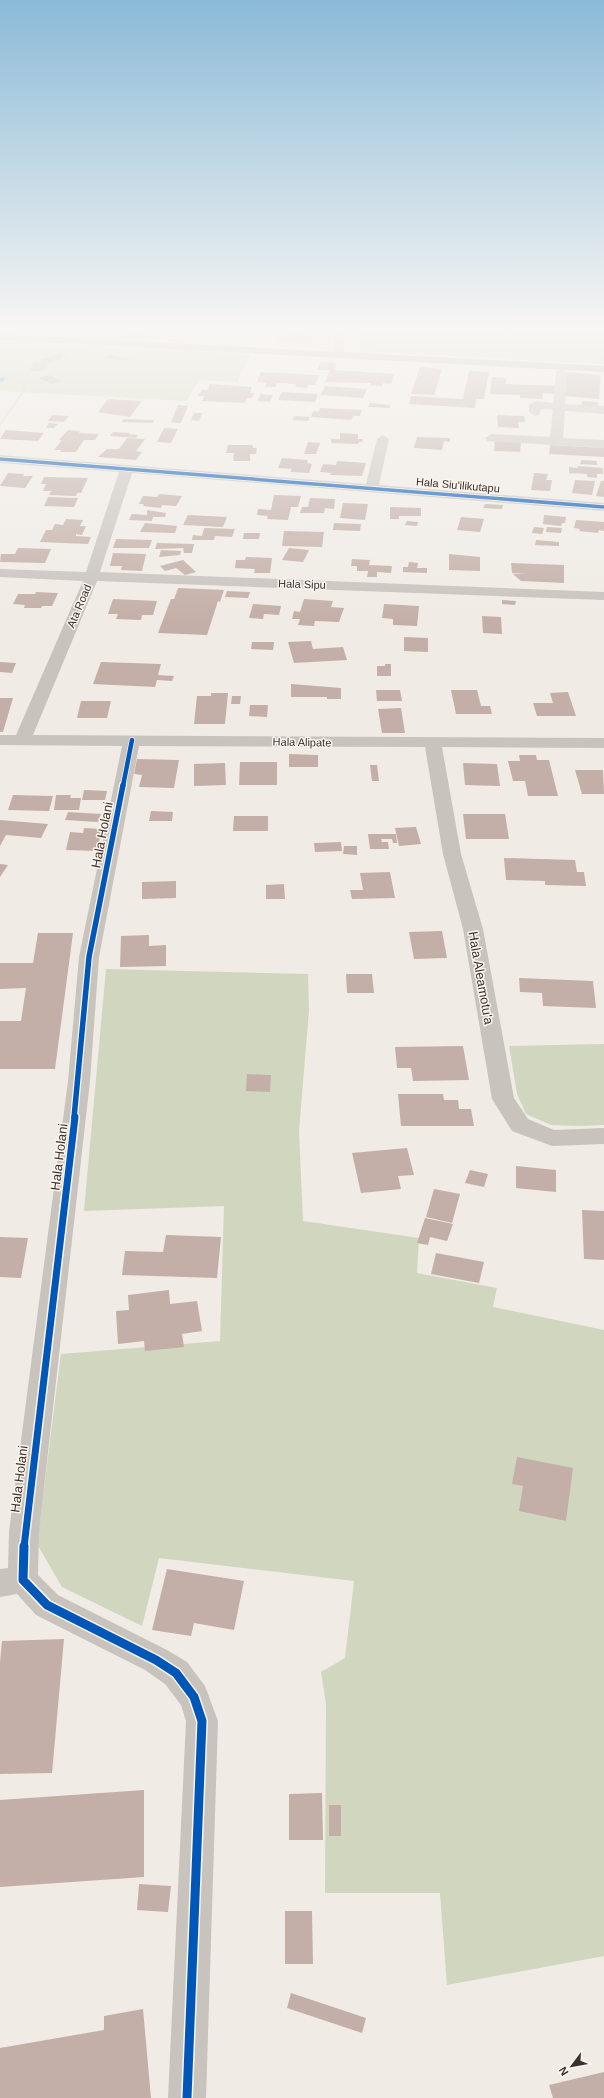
<svg xmlns="http://www.w3.org/2000/svg" width="604" height="2098" viewBox="0 0 604 2098" font-family="Arial,sans-serif">
<rect width="100%" height="100%" fill="#f0ebe5"/>
<!-- green -->
<g fill="#d1d6bf">
<path d="M360,327H604V364L359,351Z"/>
<path d="M2,341L250,354L237,382L199,380L187,401L0,391V342Z"/>
<path d="M106,969L308,974L309,1010L299,1131L303,1221L419,1238L417,1273L497,1288L493,1307L604,1330V1956L447,1985L440,1893H325L326,1704L321,1672L345,1658L354,1581L159,1558L142,1626L62,1587L37,1544L61,1354L220,1341L224,1206L84,1211Z"/>
<path d="M604,1044V1125L580,1126L551,1125L526,1114L517,1094L509,1046Z"/>
</g>
<!-- building -->
<g fill="#c3afa7">
<path d="M131,327H144L149,328L146,333L128,332Z"/>
<path d="M292,327H309L307,335L290,334Z"/>
<path d="M128,332L146,333L143,338H124Z"/>
<path d="M281,334L291,335L313,336L310,344L277,342Z"/>
<path d="M106,335L125,336L121,341L103,340Z"/>
<path d="M171,339L186,340L184,343L169,342Z"/>
<path d="M59,354L67,357L48,363L43,371H29L34,362L48,363L40,360Z"/>
<path d="M108,355L130,358L126,361L104,357Z"/>
<path d="M321,362L337,363L334,370L394,374L391,384L383,383L382,386L370,385L371,383L325,382L330,370H317Z"/>
<path d="M420,367L442,369L434,395L411,394Z"/>
<path d="M469,371L489,372L484,399H476L475,408L409,404L411,396L463,399Z"/>
<path d="M261,372L319,375L315,385H308L307,388L295,387L296,384L277,383L275,387H265L267,383L257,382Z"/>
<path d="M566,372L601,375L599,399L562,396Z"/>
<path d="M49,375L63,381L52,384L39,378Z"/>
<path d="M492,377L506,378L505,384L557,386L556,394L542,393L543,399L520,398V395L490,394Z"/>
<path d="M210,384L252,387L250,393H254L252,398H247L245,403L202,401L204,396H198L202,390H208Z"/>
<path d="M325,386L367,389L363,398L320,395Z"/>
<path d="M282,392L318,394L315,402L278,400Z"/>
<path d="M261,394L273,395L270,402L257,401Z"/>
<path d="M108,399L142,401L130,417L98,412Z"/>
<path d="M582,401L598,402L597,407H582Z"/>
<path d="M370,403L391,405L389,408L368,407Z"/>
<path d="M178,405L188,406L181,423L171,422Z"/>
<path d="M320,408L362,410L360,416H353L351,420L311,417L313,411H319Z"/>
<path d="M194,413H202L199,421L191,420Z"/>
<path d="M52,415L69,416L64,422L48,421Z"/>
<path d="M497,415L524,416L525,422H518L519,428L498,427Z"/>
<path d="M294,416L310,417L308,421L293,420Z"/>
<path d="M123,419L154,420L153,423L122,422Z"/>
<path d="M49,423L58,424L54,428H46Z"/>
<path d="M164,428L178,429L171,443L157,442Z"/>
<path d="M6,430L44,433L38,441L0,439Z"/>
<path d="M68,430L80,431L79,433L99,434L95,440H84L76,452H60L61,450H54L62,440H59Z"/>
<path d="M113,432L130,433L129,434L138,435L136,438L110,436Z"/>
<path d="M340,433L358,434V439H363L362,442H359L358,444L331,443V439H340Z"/>
<path d="M417,437L450,438V442L444,441L442,450L414,448Z"/>
<path d="M127,438L145,439L136,451L142,452L136,460L98,457L107,449H119Z"/>
<path d="M495,441L521,442L520,452L494,451Z"/>
<path d="M308,442L320,443L316,454H304Z"/>
<path d="M228,445H253V448H257L256,454H250V461H233L234,453H226Z"/>
<path d="M550,445L604,448V457L549,454Z"/>
<path d="M282,458L308,460L307,463L312,464L309,473L290,472L292,469L278,468Z"/>
<path d="M581,460L597,461V465L580,464Z"/>
<path d="M337,461L366,463L362,476L330,475L331,473L320,472L323,464L336,465Z"/>
<path d="M578,466L603,468V474H597V478L587,477V474L569,473V467L578,468Z"/>
<path d="M8,473L24,474L23,476H33L25,488L0,486Z"/>
<path d="M534,473L548,474L546,480H552L550,491L531,490Z"/>
<path d="M44,477L88,478L81,493H77L76,496L49,495L51,491H43L46,484H41Z"/>
<path d="M575,480L595,481L592,495L572,493Z"/>
<path d="M601,481H604V497L596,496Z"/>
<path d="M159,494L182,496L176,506L162,505L161,508L143,506L144,504H139L143,496L157,497Z"/>
<path d="M274,495L301,496L298,507H291L288,520L267,519L268,516L257,515L258,509L271,510Z"/>
<path d="M48,497L78,498L74,507L44,506Z"/>
<path d="M310,498L335,499L334,509L325,508L324,513H300L302,507H308Z"/>
<path d="M343,503L368,504L365,520L340,518Z"/>
<path d="M485,504L503,505L502,509L483,508Z"/>
<path d="M390,507L421,508V516H399V519H390Z"/>
<path d="M147,510L166,513L165,517H153L152,521L129,520L132,514L147,515Z"/>
<path d="M188,515L227,517L223,527L183,525Z"/>
<path d="M544,515L566,517L565,523H562L561,526L543,524Z"/>
<path d="M461,517L484,519L480,532L457,530Z"/>
<path d="M66,519L83,520L80,526H86L82,535L76,534V536L91,537L88,544L40,542L46,530H52L55,524L63,525Z"/>
<path d="M576,520L604,522V531L599,530L598,533L579,531L580,529L574,528Z"/>
<path d="M407,521L418,522L417,526L405,525Z"/>
<path d="M145,523L167,525L177,526L175,533L140,532Z"/>
<path d="M334,523L361,524L360,531L333,530Z"/>
<path d="M534,527L544,528L542,534L532,533Z"/>
<path d="M547,527L562,528L561,533L546,532Z"/>
<path d="M204,528L235,529L232,537L215,536L214,540H192L193,535L202,536Z"/>
<path d="M284,531L324,532L322,547L282,546Z"/>
<path d="M244,533H260L259,539H243Z"/>
<path d="M116,539L152,540L149,548H113Z"/>
<path d="M536,540L559,542V546L535,545Z"/>
<path d="M157,543L194,544L192,553H184L183,548L155,549Z"/>
<path d="M18,548L51,549L45,563L0,562L1,554H15Z"/>
<path d="M289,548L309,550L303,562L282,560Z"/>
<path d="M161,550L181,551L180,555L159,557Z"/>
<path d="M113,553L146,554L142,571L121,570L122,566H110Z"/>
<path d="M449,554L480,557V571L449,570Z"/>
<path d="M246,557L272,558L270,573H254L255,569L235,568L236,560H245Z"/>
<path d="M352,559L370,560L369,565L392,566L391,573L377,572V577H367L368,571H357V566H351Z"/>
<path d="M183,560L196,572L185,575L176,568L165,571L160,566Z"/>
<path d="M409,562L418,563L417,568H427V573L403,572V567H408Z"/>
<path d="M511,563L564,565V583L521,581L513,574H527L512,573Z"/>
<path d="M178,588L224,590L220,602L218,601L207,635L158,633L171,599H174Z"/>
<path d="M227,591L250,592L248,598L225,597Z"/>
<path d="M36,592L58,593L52,606H42L41,608H24L25,605L13,604L18,594H35Z"/>
<path d="M113,599L157,601L153,615H134H142L141,620L116,619L118,614H108Z"/>
<path d="M304,599L333,601L331,607L344,608L339,622L315,621L314,626L298,625L300,619H292L294,611L300,612Z"/>
<path d="M502,600L516,601L515,605L502,604Z"/>
<path d="M253,604L281,606L279,615L264,614L263,619L249,618Z"/>
<path d="M384,604L419,606L417,626L393,625V619L382,618Z"/>
<path d="M482,616L501,617L502,634L483,633Z"/>
<path d="M404,637L428,638V652L404,651Z"/>
<path d="M311,641L313,649L343,647L347,660L294,663L288,642Z"/>
<path d="M252,642H274L273,650L251,649Z"/>
<path d="M0,662L16,663L12,673L0,672Z"/>
<path d="M101,662L161,664L158,675L174,676L172,681L157,680L155,687L93,684Z"/>
<path d="M385,664H391V676H377V666H385Z"/>
<path d="M291,684L341,688V699H327V697H291Z"/>
<path d="M376,690H400L402,701H377Z"/>
<path d="M451,690H477L481,706H490L492,714H456Z"/>
<path d="M568,692L576,716H537L533,703H553L550,693Z"/>
<path d="M211,693H228L225,724H194L197,696H211Z"/>
<path d="M232,696H241L240,704H231Z"/>
<path d="M0,698H13L3,732H0Z"/>
<path d="M81,701H111L107,718H77Z"/>
<path d="M250,705H268L267,717L249,716Z"/>
<path d="M401,708L405,733H382L378,709Z"/>
<path d="M289,754L318,755V767H289Z"/>
<path d="M519,755H536L537,760H549L558,796H528L525,781H513L508,761H520Z"/>
<path d="M137,759L179,760L174,788L139,787L142,775L134,774Z"/>
<path d="M240,762H277V785H239Z"/>
<path d="M225,763L226,785L194,786V764Z"/>
<path d="M463,763L497,764L500,786L465,785Z"/>
<path d="M370,765H377L379,781H372Z"/>
<path d="M575,770H603L604,794H582Z"/>
<path d="M84,790L107,791L105,800H82Z"/>
<path d="M13,795L53,796L49,811L8,810Z"/>
<path d="M56,795H71L70,798H81L79,810H54Z"/>
<path d="M151,811L173,812L172,821H149Z"/>
<path d="M68,812L101,814L98,822L65,820Z"/>
<path d="M463,814H505L509,839H466Z"/>
<path d="M234,816H268V831H233Z"/>
<path d="M0,820L48,824L41,838L6,835L0,846Z"/>
<path d="M416,827L421,844L399,846L395,828Z"/>
<path d="M84,828L102,829L97,851L66,850L70,832L83,833Z"/>
<path d="M368,834H396L397,843H393L392,839H381L382,842H388L389,849H370Z"/>
<path d="M341,842L342,851L315,852L314,843Z"/>
<path d="M344,846H357V855L343,854Z"/>
<path d="M504,858L575,860L577,872H584L586,886L545,885V881L506,880Z"/>
<path d="M0,864L8,865L0,877Z"/>
<path d="M390,872L395,898L352,899L350,890H363L360,873Z"/>
<path d="M176,881V898L142,899V882Z"/>
<path d="M284,884L285,899H266V885Z"/>
<path d="M442,931L447,958L414,959L409,932Z"/>
<path d="M38,933H73L55,1069H0V1021H21L26,988L0,989V963H33Z"/>
<path d="M149,935V946L166,945V966L120,967L121,936Z"/>
<path d="M346,974H372L374,993H347Z"/>
<path d="M519,978L593,981L596,1008L543,1006L542,993L520,992Z"/>
<path d="M463,1046L469,1080L413,1081L411,1068H397L395,1047Z"/>
<path d="M247,1074L271,1075L270,1092L246,1091Z"/>
<path d="M398,1094H443L444,1100H458L459,1109H471L474,1126H401Z"/>
<path d="M407,1148L414,1175L398,1176L401,1189L361,1193L352,1153Z"/>
<path d="M516,1166L556,1170V1192L516,1188Z"/>
<path d="M470,1170L488,1174L484,1187L465,1183Z"/>
<path d="M434,1189L460,1194L452,1223L426,1217Z"/>
<path d="M582,1210L604,1211V1260L584,1259Z"/>
<path d="M425,1218L453,1224L447,1241L430,1237L428,1245L417,1243Z"/>
<path d="M166,1235L221,1237L217,1278L122,1275L125,1251L163,1252Z"/>
<path d="M0,1237L28,1238L21,1278L0,1277Z"/>
<path d="M436,1253L484,1262L479,1283L431,1274Z"/>
<path d="M169,1290L170,1304L197,1301L202,1331L182,1334L184,1347L145,1351L144,1341L118,1344L116,1311L129,1310L128,1295Z"/>
<path d="M517,1457L573,1468L566,1521L519,1511L523,1486L512,1484Z"/>
<path d="M167,1569L244,1581L234,1630L194,1623L191,1636L152,1630Z"/>
<path d="M64,1639L52,1773L0,1774V1662L2,1641Z"/>
<path d="M144,1790V1877L0,1887V1800Z"/>
<path d="M322,1793L323,1840H289V1794Z"/>
<rect x="329" y="1805" width="12" height="31"/>
<path d="M139,1884L171,1886L168,1912L137,1910Z"/>
<path d="M285,1911H312L313,1964H285Z"/>
<path d="M291,1993L366,2018L362,2033L287,2008Z"/>
<path d="M143,2009L151,2098H0V2048L104,2030V2016Z"/>
<path d="M604,2072V2098H553L549,2085Z"/>
</g>
<g fill="none" stroke-linecap="round" stroke-linejoin="round">
<!-- path -->
<path stroke="#c2bbb6" stroke-width="1.5" stroke-dasharray="1 1" stroke-linecap="butt" d="M0,425L24,390V383"/>
<!-- minor -->
<g fill="#c9c3be" fill-rule="evenodd">
<path d="M334,327H344V355L338,358L332,355Z"/>
<path d="M562,369L568,372L565,404L604,406V414L565,411L563,438L604,440V448L487,441L485,438L491,434L550,437L553,410L541,409L539,415L535,416L529,412V405L535,401L553,403L556,372Z"/>
<path d="M4,376L10,379L8,381L0,383V377Z"/>
<path d="M383,435L389,439L379,485L604,503V511L132,473L100,572L604,592V600L97,581L33,735L604,738V748L442,747L461,854L483,929L514,1098L528,1119L554,1130L604,1128V1144L552,1146L512,1131L492,1099L463,929L443,854L425,747L139,746L99,957L90,1081L39,1532L38,1575L58,1595L167,1650L187,1662L205,1686L218,1721L206,2098H168L186,1721L181,1705L165,1684L145,1670L36,1615L17,1594L0,1597V1569L8,1568L9,1532L68,1081L79,957L122,746L0,745V735H16L83,581L0,577V569L86,572L119,472L0,463V455L366,484L377,439Z"/>
</g>
<!-- major -->
<path fill="#b8b1ad" fill-rule="evenodd" d="M0,334L604,366V372L0,340Z"/>
<!-- quiet -->
<path stroke="#3fa3eb" stroke-width="3" stroke-dasharray="5.5 3" stroke-linecap="butt" d="M0,380L4,379"/>
<!-- cycleway-far4 casing -->
<g stroke="#fbf5ee" stroke-width="5">
<path id="cycleway-far4" d="M0,459L604,507"/>
</g>
<!-- cycleway-far3 casing -->
<g stroke="#fbf5ee" stroke-width="6">
<path id="cycleway-far3" d="M123,786L132,740"/>
</g>
<!-- cycleway-far2 casing -->
<g stroke="#fbf5ee" stroke-width="8">
<path id="cycleway-far2" d="M74,1118L89,957L123,785"/>
</g>
<!-- cycleway-far1 casing -->
<g stroke="#fbf5ee" stroke-width="10">
<path id="cycleway-far1" d="M24,1547L75,1117"/>
</g>
<!-- cycleway casing -->
<g stroke="#fbf5ee" stroke-width="12">
<path id="cycleway" d="M24,1546L23,1580L47,1605L156,1660L176,1673L194,1697L202,1721L187,2098"/>
</g>
<!-- cycleway-far4 -->
<use href="#cycleway-far4" stroke="#0057b8" stroke-width="3.5"/>
<!-- cycleway-far3 -->
<use href="#cycleway-far3" stroke="#0057b8" stroke-width="4.5"/>
<!-- cycleway-far2 -->
<use href="#cycleway-far2" stroke="#0057b8" stroke-width="5.5"/>
<!-- cycleway-far1 -->
<use href="#cycleway-far1" stroke="#0057b8" stroke-width="7"/>
<!-- cycleway -->
<use href="#cycleway" stroke="#0057b8" stroke-width="9"/>
</g>
<!-- sky -->
<linearGradient id="sky" x2="0" y2="1"><stop stop-color="#8bbad8"/><stop offset="0.53" stop-color="#f8f6f3"/><stop offset="1" stop-color="#f8f6f3" stop-opacity="0"/></linearGradient>
<rect width="604" height="621" fill="url(#sky)"/>
<g text-anchor="middle" dominant-baseline="central" stroke-width="3" stroke-linejoin="round" paint-order="stroke">
<!-- far-street labels -->
<g font-size="11" fill="#3b302b" stroke="#fbf5ee">
<text transform="translate(458 485) rotate(5)">Hala Siu'ilikutapu</text>
<text transform="translate(302 584) rotate(2)">Hala Sipu</text>
<text transform="translate(79 606) rotate(-67)">Ata Road</text>
<text transform="translate(302 742) rotate(1)">Hala Alipate</text>
</g>
<!-- street labels -->
<g font-size="13" fill="#3b302b" stroke="#fbf5ee">
<text transform="translate(102 835) rotate(-79)">Hala Holani</text>
<text transform="translate(481 978) rotate(80)">Hala Aleamotu'a</text>
<text transform="translate(59 1157) rotate(-83)">Hala Holani</text>
<text transform="translate(19 1479) rotate(-83)">Hala Holani</text>
</g>
</g>
<!-- north arrow -->
<g transform="translate(572 2066) rotate(238)" stroke="#fbf5ee" stroke-width="3" paint-order="stroke">
<path d="M0-3L7 15L0 10L-7 15Z" fill="#3b302b"/>
<text y="-6" font-size="11" font-weight="bold" text-anchor="middle" fill="#3b302b">N</text>
</g>
</svg>
